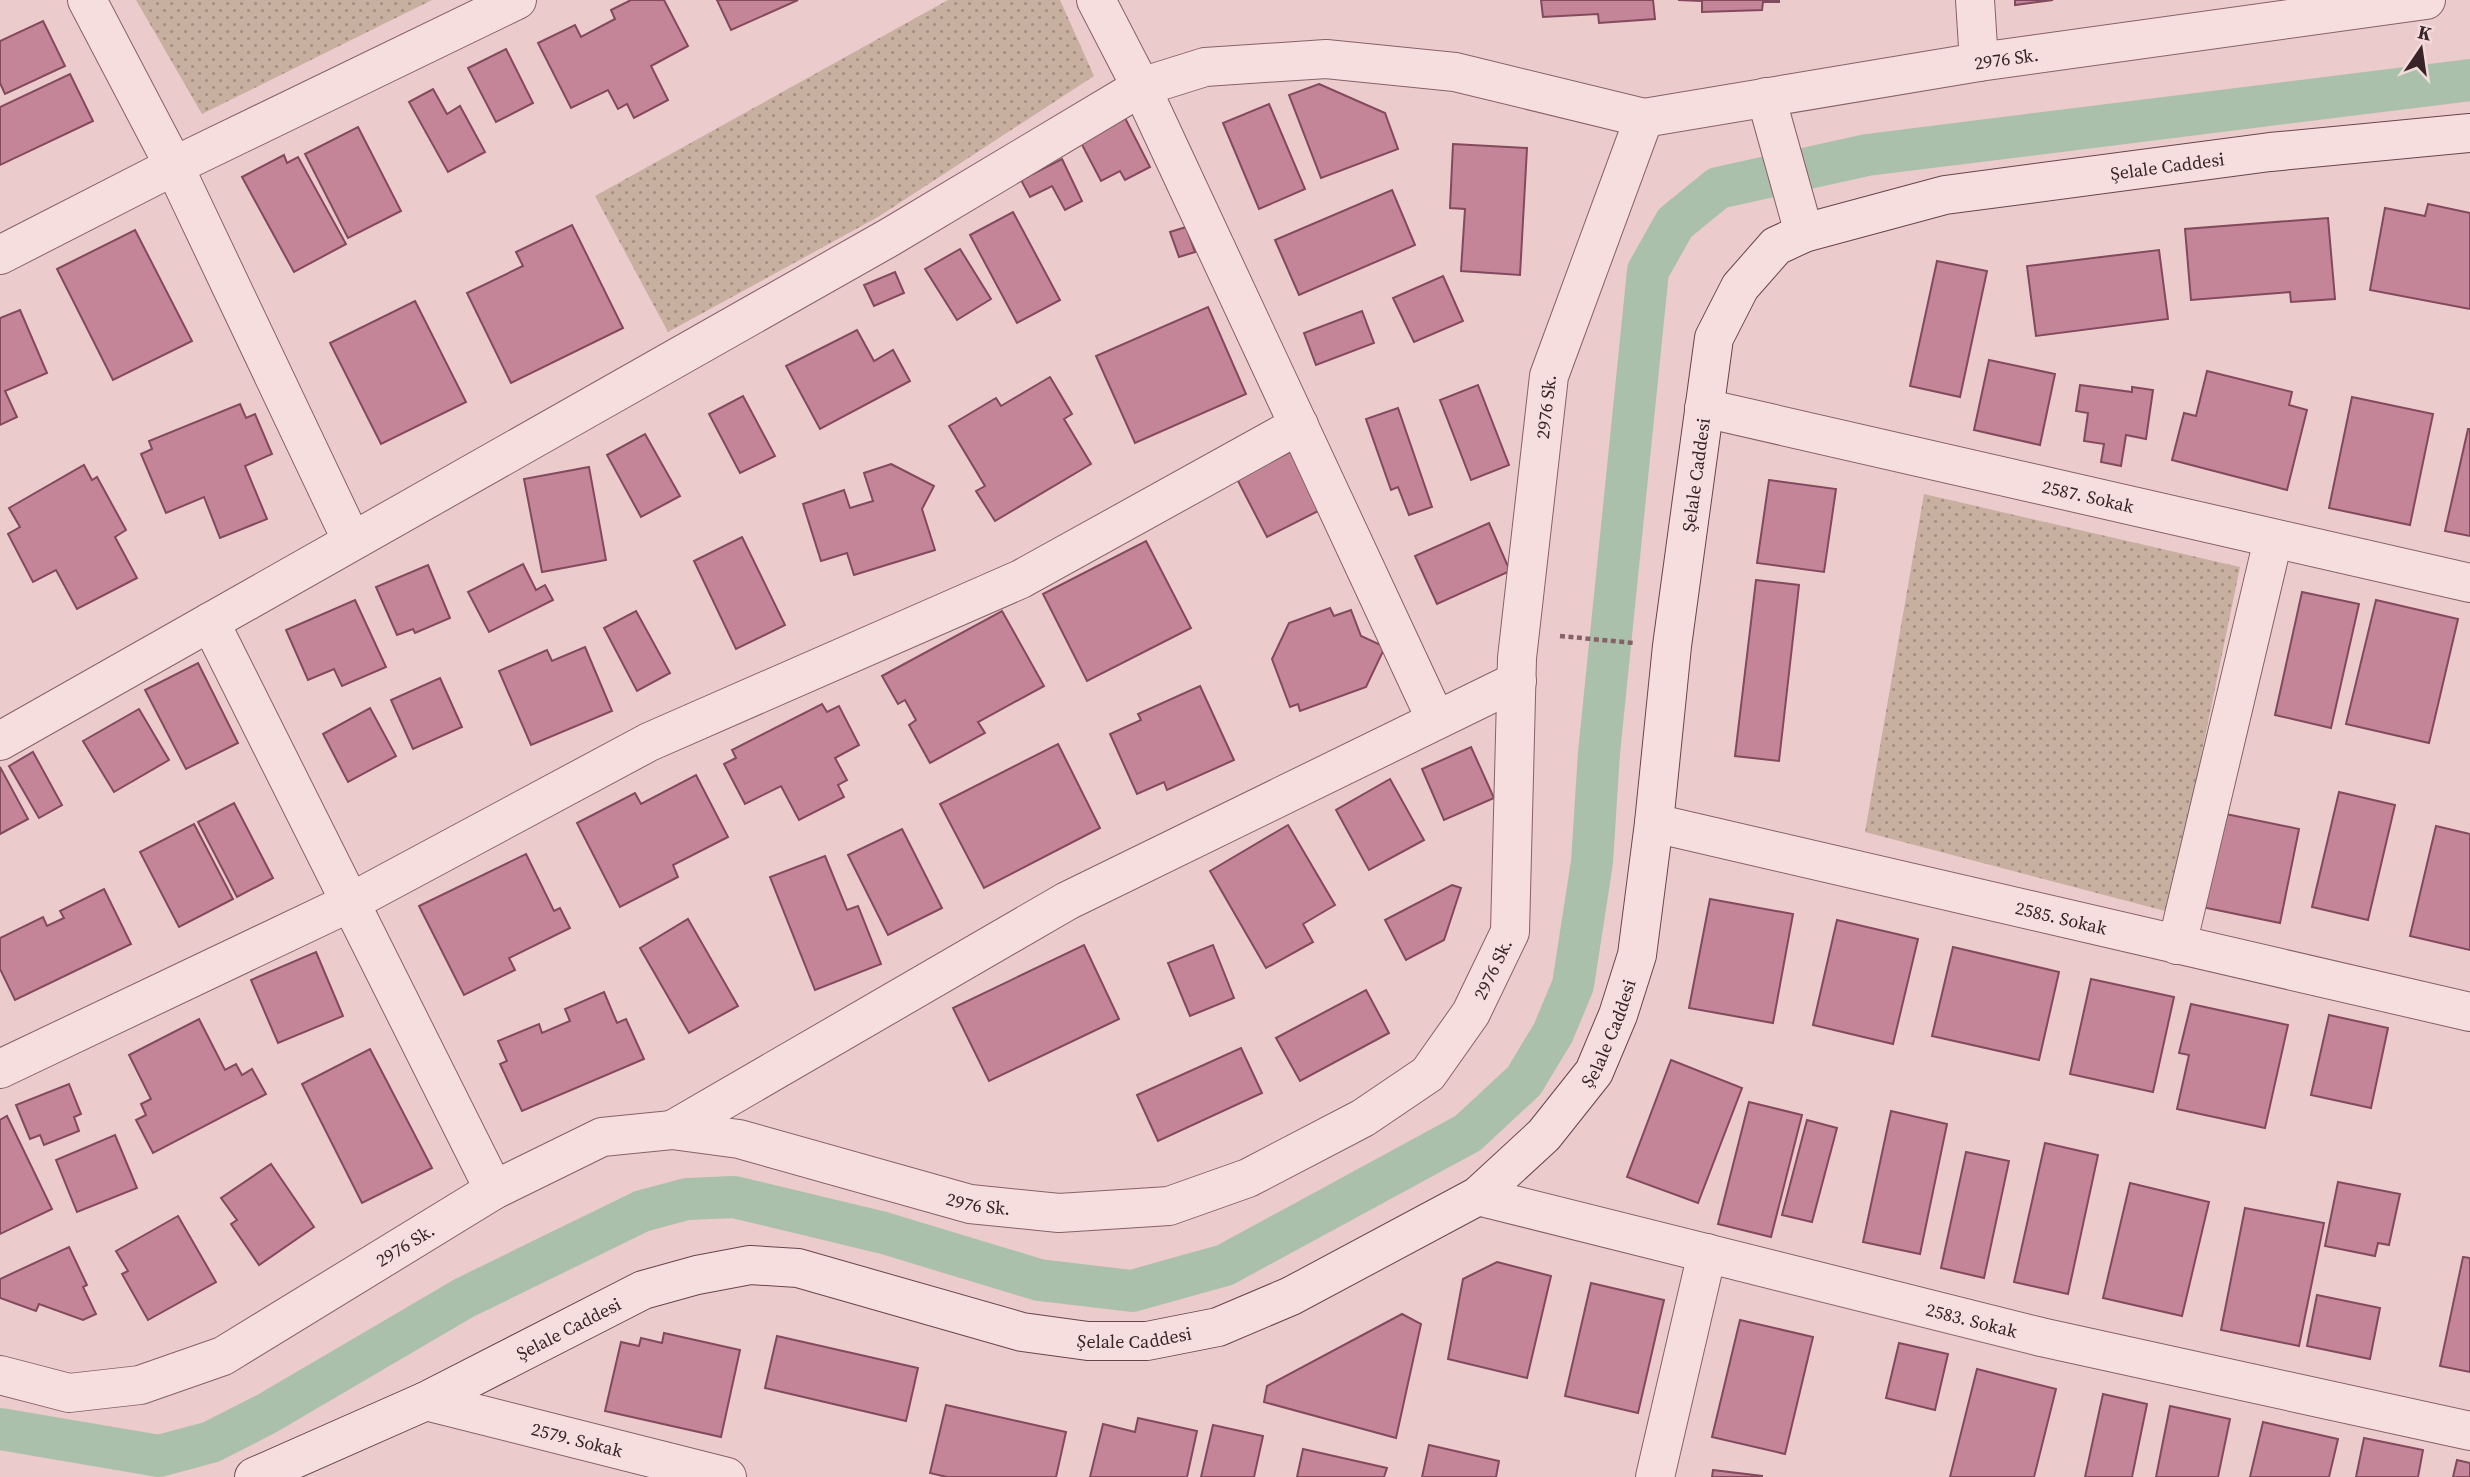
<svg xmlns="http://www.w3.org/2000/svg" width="2470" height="1477" viewBox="0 0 2470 1477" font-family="'Source Serif 4',serif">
<defs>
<pattern id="park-dots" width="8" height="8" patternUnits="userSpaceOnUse" patternTransform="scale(1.75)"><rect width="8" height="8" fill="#c8b0a0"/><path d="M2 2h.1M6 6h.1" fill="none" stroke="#a38f82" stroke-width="1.8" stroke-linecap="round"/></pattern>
</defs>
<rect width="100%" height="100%" fill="#ebcbcc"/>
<!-- park -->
<g fill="url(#park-dots)">
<path d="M136,0H432L202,114Z"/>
<path d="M948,0H1060L1094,76L878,217L668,332L595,196Z"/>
<path d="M1924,494L2240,567L2169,912L1865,832Z"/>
</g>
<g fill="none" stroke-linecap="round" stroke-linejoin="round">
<!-- canal -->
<path stroke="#abc0ab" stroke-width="42" d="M0,1429L159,1456L211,1442L266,1414L464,1298L642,1211L687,1199L734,1197L884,1233L1039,1280L1132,1291L1225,1265L1468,1133L1524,1081L1553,1033L1573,985L1592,862L1599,753L1648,271L1675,223L1718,188L1867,155L2470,80"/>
</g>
<!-- building -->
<g fill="#c58599" stroke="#83495c" stroke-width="2">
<path d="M631,0H664L688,46L651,66L668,100L634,118L627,104L618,109L608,90L571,108L538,43L575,25L581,37L615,19L611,10Z"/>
<path d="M717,0H798L731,30Z"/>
<path d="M1541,0H1653L1655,19L1599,23L1598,14L1543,17Z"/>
<path d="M1678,0H1779V2H1763L1762,10L1702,12V1Z"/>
<path d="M2015,0H2053L2015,5Z"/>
<path d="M43,21L65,66L5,94L0,83V41Z"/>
<path d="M506,49L533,103L496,122L468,68Z"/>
<path d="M70,74L93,121L0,165V107Z"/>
<path d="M1319,84L1385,113L1398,149L1321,178L1289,95Z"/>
<path d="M433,89L447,114L460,106L485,152L448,172L409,102Z"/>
<path d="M1269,104L1305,189L1259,209L1223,123Z"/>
<path d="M1124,116L1150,167L1125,180L1120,171L1101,181L1079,139Z"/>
<path d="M358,127L401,211L348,238L305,154Z"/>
<path d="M1453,144L1527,148L1520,275L1461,271L1465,209L1450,208Z"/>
<path d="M284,155L287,163L298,157L346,244L294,272L242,177Z"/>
<path d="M1062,159L1082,201L1065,210L1052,186L1030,197L1021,180Z"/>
<path d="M1392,190L1415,245L1299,295L1275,240Z"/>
<path d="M2428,204L2470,213V309L2370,290L2385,208L2425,216Z"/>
<path d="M1013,212L1060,300L1017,323L970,235Z"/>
<path d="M2328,218L2335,299L2291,302L2290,292L2191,300L2185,229Z"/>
<path d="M572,225L623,328L511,383L467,293L523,266L516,252Z"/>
<path d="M1186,227L1195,252L1179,257L1170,232Z"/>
<path d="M135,230L192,341L113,380L57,269Z"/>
<path d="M960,249L991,299L957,320L925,269Z"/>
<path d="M2159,250L2168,319L2036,336L2027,266Z"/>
<path d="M1937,261L1987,271L1960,397L1910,386Z"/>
<path d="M895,272L904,293L874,306L864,285Z"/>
<path d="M1443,276L1463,321L1414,342L1393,298Z"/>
<path d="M415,301L466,402L381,444L330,343Z"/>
<path d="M1208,307L1246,394L1135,443L1096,356Z"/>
<path d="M20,310L47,373L5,391L17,417L0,425V318Z"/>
<path d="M1362,311L1374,343L1316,365L1304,333Z"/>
<path d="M857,330L874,361L893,350L910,381L820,429L786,366Z"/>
<path d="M1989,360L2055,374L2040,445L1974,430Z"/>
<path d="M2207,371L2292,392L2289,405L2307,410L2287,490L2172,460L2184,413L2196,416Z"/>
<path d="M1050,377L1072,414L1064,419L1091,464L995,521L976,491L985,486L949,426L996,398L1001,406Z"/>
<path d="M1478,385L1509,465L1471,480L1440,400Z"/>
<path d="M2080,385L2132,392V387L2153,390L2146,439L2126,435L2121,466L2101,462L2104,444L2084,441L2088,413L2076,411Z"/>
<path d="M743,396L775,456L740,473L709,414Z"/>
<path d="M2352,397L2433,414L2410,525L2329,508Z"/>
<path d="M240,404L246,418L255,414L272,454L245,466L267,519L220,538L204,497L166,513L141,454L152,449L149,441Z"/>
<path d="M1398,408L1432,507L1409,515L1398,487L1391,490L1366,419Z"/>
<path d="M2468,429H2470V536L2445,531Z"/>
<path d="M645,434L680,496L641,517L607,455Z"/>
<path d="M1294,450L1324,508L1267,537L1237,479Z"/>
<path d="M891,464L934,486L922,509L935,550L854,575L847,553L821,561L803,504L844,490L850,508L873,501L864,473Z"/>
<path d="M84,465L92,480L97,477L126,530L115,537L137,578L77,609L56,570L33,582L8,534L20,527L9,508Z"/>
<path d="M589,467L606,560L542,572L524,479Z"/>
<path d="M1769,480L1836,489L1824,572L1757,563Z"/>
<path d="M1489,523L1510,571L1437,604L1415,556Z"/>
<path d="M742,537L785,625L736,649L694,561Z"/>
<path d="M1146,541L1191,628L1087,681L1043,594Z"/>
<path d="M523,564L536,590L545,585L553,600L489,632L468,592Z"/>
<path d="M428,565L450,618L415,633L413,629L397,635L376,587Z"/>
<path d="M1756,580L1799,585L1779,761L1735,756Z"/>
<path d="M2302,592L2359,604L2331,728L2275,715Z"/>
<path d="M355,600L386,667L342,686L334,669L308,680L286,630Z"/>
<path d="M2376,600L2458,619L2429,743L2346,724Z"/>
<path d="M1330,608L1334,616L1351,610L1361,636L1385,647L1366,687L1300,711L1298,704L1290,707L1272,659L1289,623Z"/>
<path d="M636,611L670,673L637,691L604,628Z"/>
<path d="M1002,611L1044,686L978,722L985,733L930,763L909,725L916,720L905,700L898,704L882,676Z"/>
<path d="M585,647L612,711L531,745L499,671L547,650L552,661Z"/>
<path d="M198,663L238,743L186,769L145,690Z"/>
<path d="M440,678L462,727L413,749L391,700Z"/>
<path d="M1200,686L1234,760L1167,790L1164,782L1137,794L1110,734L1141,720L1138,714Z"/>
<path d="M822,704L827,712L839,706L859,745L835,758L847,780L838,785L844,797L799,820L781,786L745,804L724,764L736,758L732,750Z"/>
<path d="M370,708L396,756L348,782L323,734Z"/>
<path d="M139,709L169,760L114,792L83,741Z"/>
<path d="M1058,744L1100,828L984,888L940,804Z"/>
<path d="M1471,747L1494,798L1444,820L1422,769Z"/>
<path d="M33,752L62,805L39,818L9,766Z"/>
<path d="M0,767L28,819L0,834Z"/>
<path d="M696,775L728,837L673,865L678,877L620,907L577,823L635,793L641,804Z"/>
<path d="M1390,779L1424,840L1369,870L1336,810Z"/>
<path d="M2339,792L2395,805L2368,920L2312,907Z"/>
<path d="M234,803L273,878L237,897L198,822Z"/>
<path d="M2216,812L2299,829L2280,923L2197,906Z"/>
<path d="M194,824L233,899L179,927L140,852Z"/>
<path d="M1288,825L1335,905L1303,924L1313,942L1266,968L1210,871Z"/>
<path d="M2436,826L2470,834V950L2410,936Z"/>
<path d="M902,829L942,908L888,935L848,855Z"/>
<path d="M526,854L554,911L560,908L570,928L509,958L515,970L464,995L419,906Z"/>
<path d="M825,856L847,910L858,906L881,964L815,990L770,877Z"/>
<path d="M1452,885L1461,888L1444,940L1406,960L1385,920Z"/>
<path d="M104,889L131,944L15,1000L0,969V938L43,917L47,926L64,918L60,911Z"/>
<path d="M1710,899L1793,914L1773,1023L1689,1008Z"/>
<path d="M688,919L738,1006L689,1033L640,948Z"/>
<path d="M1837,920L1918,939L1893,1044L1813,1025Z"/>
<path d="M1084,945L1119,1019L989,1081L953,1008Z"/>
<path d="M1213,945L1234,998L1190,1016L1168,963Z"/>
<path d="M1953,947L2059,972L2039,1060L1932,1036Z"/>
<path d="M316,952L343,1016L278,1043L251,980Z"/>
<path d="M2091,979L2174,997L2153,1092L2070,1074Z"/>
<path d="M1366,990L1389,1033L1300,1081L1276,1038Z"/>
<path d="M604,992L617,1023L626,1019L644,1059L522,1111L500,1064L507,1061L498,1041L539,1024L542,1033L570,1021L565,1009Z"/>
<path d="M2191,1004L2288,1025L2265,1128L2177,1109L2189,1055L2179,1053Z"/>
<path d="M2329,1015L2388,1028L2371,1108L2311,1095Z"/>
<path d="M199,1019L225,1070L236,1064L242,1075L252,1069L266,1094L153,1153L136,1120L146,1115L141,1104L151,1099L129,1055Z"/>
<path d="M1241,1048L1262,1093L1158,1141L1137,1095Z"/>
<path d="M370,1049L432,1168L362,1203L302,1084Z"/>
<path d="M1671,1060L1742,1088L1698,1203L1627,1177Z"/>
<path d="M69,1084L81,1114L74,1117L79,1131L44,1145L40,1135L30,1139L16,1105Z"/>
<path d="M1749,1102L1802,1115L1771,1237L1718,1224Z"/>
<path d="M1891,1111L1947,1124L1920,1254L1863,1242Z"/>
<path d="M7,1116L52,1209L0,1234V1120Z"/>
<path d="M1807,1120L1837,1128L1812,1222L1782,1215Z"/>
<path d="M115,1135L137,1188L77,1212L56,1160Z"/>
<path d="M2045,1143L2098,1155L2068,1294L2014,1282Z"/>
<path d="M1966,1152L2009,1161L1984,1278L1941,1268Z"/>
<path d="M271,1164L314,1227L259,1265L231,1224L237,1220L221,1198Z"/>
<path d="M2338,1182L2400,1194L2389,1245L2378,1243L2375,1256L2325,1246Z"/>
<path d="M2130,1183L2209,1202L2182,1316L2103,1298Z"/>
<path d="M2245,1208L2324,1223L2299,1346L2221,1330Z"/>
<path d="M178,1216L216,1282L148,1320L122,1274L128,1271L116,1251Z"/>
<path d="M69,1247L87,1285L83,1287L96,1314L83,1320L39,1304L36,1311L0,1298V1279Z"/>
<path d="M2463,1257L2470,1258V1372L2440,1366Z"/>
<path d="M1497,1262L1551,1276L1527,1378L1448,1359L1463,1279Z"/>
<path d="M1591,1283L1664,1300L1638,1413L1565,1396Z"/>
<path d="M2317,1295L2380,1308L2370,1359L2307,1346Z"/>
<path d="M1402,1314L1421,1324L1396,1438L1264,1402L1267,1386Z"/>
<path d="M1740,1320L1813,1337L1785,1454L1712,1437Z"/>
<path d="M664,1333L740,1350L721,1437L605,1411L621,1342L639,1346L641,1338L662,1343Z"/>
<path d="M777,1336L918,1368L906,1421L765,1388Z"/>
<path d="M1899,1343L1948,1354L1935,1410L1886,1398Z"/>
<path d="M1977,1369L2056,1389L2034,1477H1950Z"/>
<path d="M2103,1394L2147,1404L2132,1477H2085Z"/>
<path d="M946,1405L1066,1432L1056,1477H947L930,1473Z"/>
<path d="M2170,1406L2230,1419L2218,1477H2156Z"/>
<path d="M1138,1418L1197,1431L1187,1477H1090L1103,1424L1135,1432Z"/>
<path d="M2263,1422L2338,1439L2329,1477H2250Z"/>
<path d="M1213,1425L1263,1436L1254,1477H1201Z"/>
<path d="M2364,1438L2423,1450L2418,1477H2356Z"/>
<path d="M1429,1445L1499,1461L1496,1477H1422Z"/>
<path d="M1303,1449L1387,1468L1384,1477H1297Z"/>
<path d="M2457,1460L2470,1463V1477H2453Z"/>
<path d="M1713,1470L1762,1476V1477H1712Z"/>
</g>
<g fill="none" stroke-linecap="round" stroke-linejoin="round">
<!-- street casing -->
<g stroke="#866168" stroke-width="40">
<g id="street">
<path d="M87,0L174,166L351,539"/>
<path d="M1096,0L1141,87L1436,720"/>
<path d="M1975,0L1979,62"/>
<path d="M1766,97L1804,233"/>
<path d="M0,255L174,166L517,0"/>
<path id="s1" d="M1704,408L2470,583"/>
<path d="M210,622L494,1190"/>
<path d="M0,741L890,237L1141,87L1205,67L1326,59L1455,72L1644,118"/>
<path id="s2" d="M1654,823L2470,1012"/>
<path d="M2177,945L2273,540"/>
<path d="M0,1069L349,903L649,742L1021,579L1299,425"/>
<path d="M672,1130L1067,901L1517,681"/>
<path id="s3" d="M1478,1196L2041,1337L2470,1431"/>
<path id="s4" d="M0,1375L69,1393L140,1385L223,1356L494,1190L602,1137L672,1130L739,1139L970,1204L1059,1213L1169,1206L1248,1178L1363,1118L1428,1074L1471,1013L1510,932L1517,658L1549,376L1644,118L1979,62L2426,0"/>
<path id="s5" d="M426,1401L727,1477"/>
<path d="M1655,1477L1707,1253"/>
</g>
</g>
<!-- secondary casing -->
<g stroke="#68444c" stroke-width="40">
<g id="secondary">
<path id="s6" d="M254,1477L426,1401L643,1290L697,1275L750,1265L798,1268L1022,1332L1088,1341H1147L1218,1327L1291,1296L1478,1196L1544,1135L1594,1072L1618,1015L1637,955L1654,823L1672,646L1714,338L1740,287L1776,246L1804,233L1945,195L2270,152L2470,133"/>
</g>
</g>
<!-- path -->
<path stroke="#866168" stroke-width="4.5" stroke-dasharray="5 3.5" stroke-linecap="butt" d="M1560,636L1634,643"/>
<!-- street -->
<use href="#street" stroke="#f6dede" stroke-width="38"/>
<!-- secondary -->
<use href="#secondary" stroke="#f6dede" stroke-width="38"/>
</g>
<g text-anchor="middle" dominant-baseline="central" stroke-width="5" stroke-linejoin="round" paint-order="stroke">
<!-- street labels -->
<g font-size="18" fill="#382328" stroke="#f3dada">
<text stroke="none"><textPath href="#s4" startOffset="2903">2976 Sk.</textPath></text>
<text stroke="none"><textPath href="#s6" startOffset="2742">Şelale Caddesi</textPath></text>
<text stroke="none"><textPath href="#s4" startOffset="2230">2976 Sk.</textPath></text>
<text stroke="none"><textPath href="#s6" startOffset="2091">Şelale Caddesi</textPath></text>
<text stroke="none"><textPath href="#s1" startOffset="394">2587. Sokak</textPath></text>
<text stroke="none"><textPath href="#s2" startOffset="418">2585. Sokak</textPath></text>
<text stroke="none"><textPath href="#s4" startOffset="1662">2976 Sk.</textPath></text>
<text stroke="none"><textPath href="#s6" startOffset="1524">Şelale Caddesi</textPath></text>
<text stroke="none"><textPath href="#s4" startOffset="1055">2976 Sk.</textPath></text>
<text stroke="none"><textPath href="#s4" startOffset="444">2976 Sk.</textPath></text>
<text stroke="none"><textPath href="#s3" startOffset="509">2583. Sokak</textPath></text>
<text stroke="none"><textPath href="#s6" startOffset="348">Şelale Caddesi</textPath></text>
<text stroke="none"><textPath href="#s6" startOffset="936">Şelale Caddesi</textPath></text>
<text stroke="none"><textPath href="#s5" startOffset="156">2579. Sokak</textPath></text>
</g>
</g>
<!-- north arrow -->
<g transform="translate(2421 49) rotate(13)" stroke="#f3dada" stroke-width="5" paint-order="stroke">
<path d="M0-5L12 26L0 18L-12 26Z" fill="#382328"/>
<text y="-10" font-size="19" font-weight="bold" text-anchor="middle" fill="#382328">K</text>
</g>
</svg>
